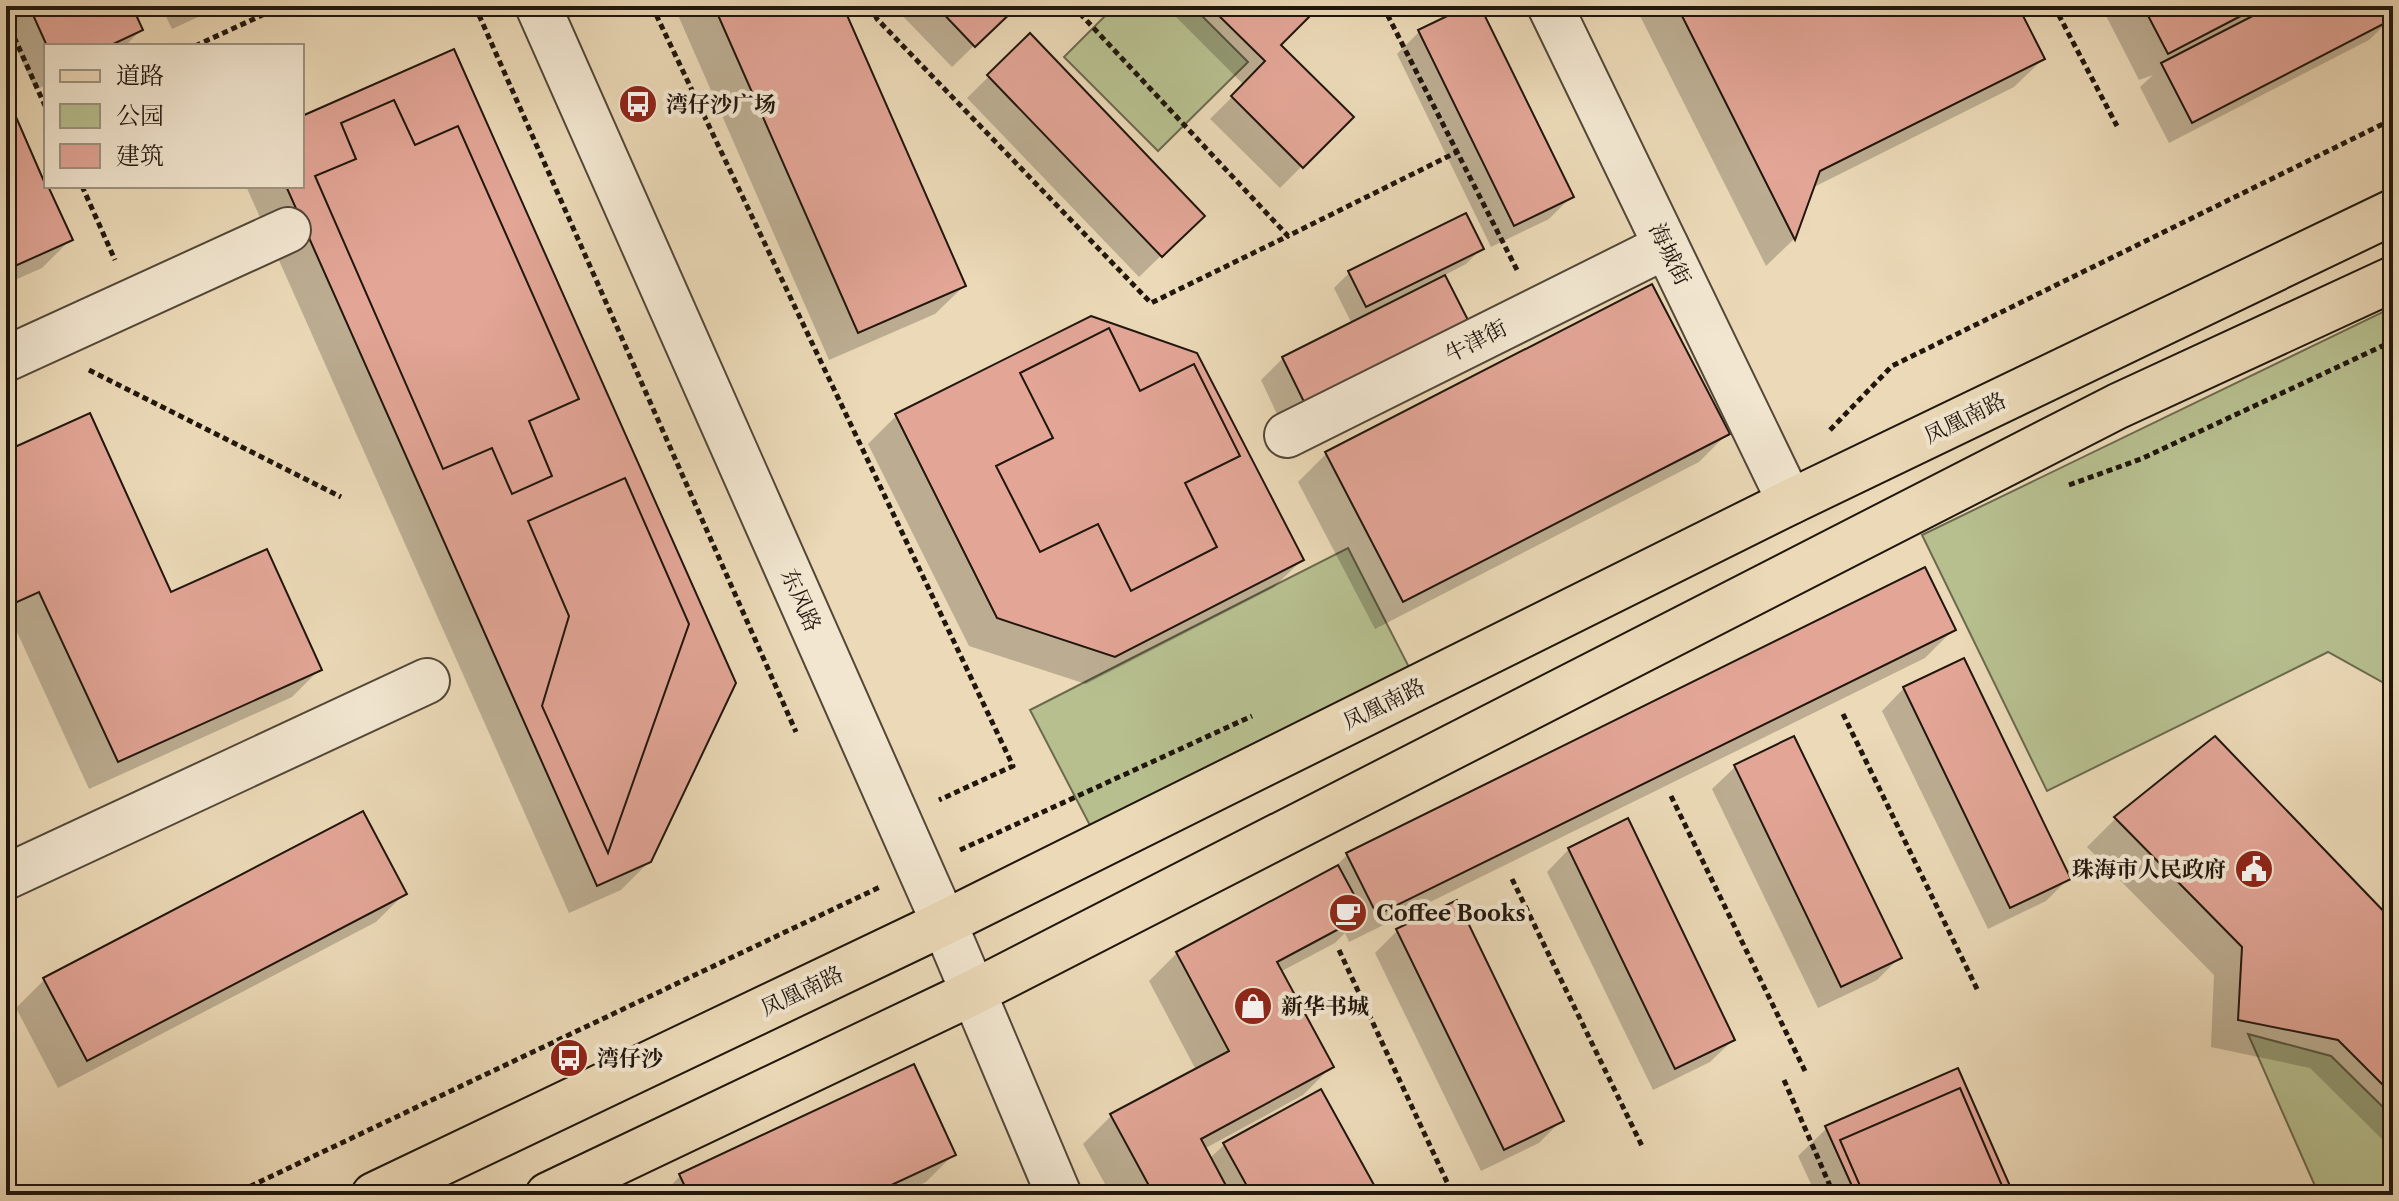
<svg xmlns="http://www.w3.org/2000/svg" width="2399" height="1201" viewBox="0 0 2399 1201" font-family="'Libre Caslon Text','Noto Serif SC',serif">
<rect width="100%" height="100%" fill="#ebd9b7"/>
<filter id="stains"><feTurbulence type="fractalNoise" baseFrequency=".0025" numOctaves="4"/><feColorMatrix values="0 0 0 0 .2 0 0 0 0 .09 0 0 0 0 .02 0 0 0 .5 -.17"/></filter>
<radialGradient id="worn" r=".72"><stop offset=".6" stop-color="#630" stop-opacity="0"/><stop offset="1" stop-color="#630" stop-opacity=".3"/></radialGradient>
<!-- green -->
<g fill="#b7bf8f" stroke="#6c6a4e" stroke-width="2">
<path d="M1115,6H1192L1248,62L1158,151L1064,57Z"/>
<path d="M2393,307V688L2328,652L2047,791L1922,535Z"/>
<path d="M1348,548L1412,673L1095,835L1030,710Z"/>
<path d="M2248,1034L2331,1056L2393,1117V1195H2319Z"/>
</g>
<!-- shadow -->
<g fill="#0003">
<path d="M6,6H130L141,30L125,46H46V85L35,90L6,26Z"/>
<path d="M161,6H222L172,29Z"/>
<path d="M674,6H840L964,286L935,314L829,360Z"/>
<path d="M893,6H1015L952,67Z"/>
<path d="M1173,6H1304L1278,45L1351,117L1280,188L1210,119L1244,85L1169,10Z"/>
<path d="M1383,6H1401L1387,13Z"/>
<path d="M1473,6H1478L1571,197L1549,219L1491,247L1397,54L1419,32Z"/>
<path d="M1635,6H2016L2043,59L2014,87L1812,188L1794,239L1766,266Z"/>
<path d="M2101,6H2385L2392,18L2369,40L2169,143L2140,87L2153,75L2139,80Z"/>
<path d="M1030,36L1202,216L1139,277L967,98Z"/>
<path d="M6,99L71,239L42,268L6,284Z"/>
<path d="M302,118L650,861L621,890L569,913L246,186H302Z"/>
<path d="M1481,249L1466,264L1443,276L1468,326L1284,429L1261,380L1283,358L1352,324L1334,288L1349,273Z"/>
<path d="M896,416L1302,560L1273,588L1086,684L969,646L868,444Z"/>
<path d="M1728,433L1699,462L1375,629L1298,482L1326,454Z"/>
<path d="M6,453L170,594L320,669L292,697L89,789L11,619L6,621Z"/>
<path d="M1953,630L1925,658L1349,942L1345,933L1335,943L1280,972L1331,1067L1303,1095L1204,1149L1209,1159L1224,1145L1376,1193L1375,1195H1111L1083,1144L1112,1115L1196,1070L1149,981L1177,953L1332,870L1348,854Z"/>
<path d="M1904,688L2068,879L2046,901L1988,929L1882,711Z"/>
<path d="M1793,739L1899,958L1877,980L1818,1008L1712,789L1735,767Z"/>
<path d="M2215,739L2393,924V1144L2390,1147L2310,1068L2211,1047L2214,975L2087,847L2115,819Z"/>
<path d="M362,814L405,893L376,922L58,1088L16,1008L44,980Z"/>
<path d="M1569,849L1733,1040L1710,1062L1653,1090L1547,872Z"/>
<path d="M1397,931L1561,1121L1539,1143L1481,1171L1375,953Z"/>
<path d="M1827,1128L2012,1195H1816L1798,1156Z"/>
<path d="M954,1154L926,1182L898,1195H662L680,1176Z"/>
</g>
<!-- building -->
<g fill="#e2a596" stroke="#20160d" stroke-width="2">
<path d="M29,6H132L143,30L109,46H47Z"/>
<path d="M714,6H843L966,286L858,333Z"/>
<path d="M936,6H1018L975,47Z"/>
<path d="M1209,6H1307L1314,12L1281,45L1354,117L1303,168L1231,96L1265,61Z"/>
<path d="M1468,6H1480L1574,197L1514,226L1418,30Z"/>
<path d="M1677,6H2018L2045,59L1820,171L1795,240Z"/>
<path d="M2143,6H2260L2168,54Z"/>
<path d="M2272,6H2388L2393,19L2192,123L2161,63Z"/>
<path d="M1030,33L1205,216L1162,257L987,75Z"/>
<path d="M454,49L736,683L651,862L597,886L286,186H302V116Z"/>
<path d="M6,94L46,186H48L73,240L6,270Z"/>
<path d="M394,100L415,145L458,126L579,399L529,421L552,476L512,494L492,448L443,469L315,176L356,159L341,123Z"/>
<path d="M1466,213L1484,249L1366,307L1348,271Z"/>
<path d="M1445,275L1471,326L1307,408L1282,357Z"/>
<path d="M1652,284L1730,434L1403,602L1325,452Z"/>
<path d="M1091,316L1197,353L1304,560L1115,657L997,618L895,414Z"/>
<path d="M1109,328L1140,391L1194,364L1240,456L1185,483L1217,547L1131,591L1098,524L1040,552L996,466L1053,438L1020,373Z"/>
<path d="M90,413L171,592L267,549L322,670L118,762L39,592L6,607V451Z"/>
<path d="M625,478L689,624L608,853L542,706L569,616L528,521Z"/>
<path d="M1925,567L1956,630L1377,915L1346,853Z"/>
<path d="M1964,658L2071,879L2010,908L1903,687Z"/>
<path d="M1794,736L1902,958L1841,987L1734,765Z"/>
<path d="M2215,736L2393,921V1095L2338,1040L2238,1020L2242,947L2114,817Z"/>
<path d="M363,811L407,894L87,1061L43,978Z"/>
<path d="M1628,818L1735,1040L1675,1069L1568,848Z"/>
<path d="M1338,865L1365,915L1277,962L1334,1067L1201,1139L1231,1195H1154L1110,1114L1229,1051L1176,952Z"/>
<path d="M1457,900L1564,1121L1504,1150L1396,929Z"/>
<path d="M914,1064L956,1155L870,1195H689L679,1174Z"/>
<path d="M1958,1068L2014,1195H1856L1825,1126Z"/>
<path d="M1960,1088L2006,1195H1864L1840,1140Z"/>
<path d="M1321,1089L1379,1194L1252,1195L1223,1143Z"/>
</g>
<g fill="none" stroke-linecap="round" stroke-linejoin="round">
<!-- minor casing -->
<g stroke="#534738" stroke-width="48">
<g id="minor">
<path d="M538,6L944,923L1059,1195"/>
<path d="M1550,6L1790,502"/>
<path d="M6,359L288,230"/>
<path d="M1287,435L1666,246"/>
<path d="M6,877L427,681"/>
</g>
</g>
<!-- major casing -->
<g stroke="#20160d" stroke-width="48">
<g id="major">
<path d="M374,1195L944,923L1790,502L2393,212"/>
<path d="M548,1195L972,993L2118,406L2393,279"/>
</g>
</g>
<!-- path -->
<g stroke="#20160d" stroke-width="5" stroke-dasharray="6 4" stroke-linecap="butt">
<path d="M475,6L796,732"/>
<path d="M652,6L1013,766L939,800"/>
<path d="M871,6L877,19L1151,303L1288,236"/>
<path d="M1073,6L1288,236L1457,152"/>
<path d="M1383,6L1517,270"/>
<path d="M2054,6L2117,126"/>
<path d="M6,19L46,108"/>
<path d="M195,46L282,6"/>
<path d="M82,186L115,260"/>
<path d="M89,370L341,497"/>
<path d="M1830,430L1892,366L2393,119"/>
<path d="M2069,485L2141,459L2393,341"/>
<path d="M1843,714L1978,991"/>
<path d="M1671,796L1805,1071"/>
<path d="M960,850L1252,716"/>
<path d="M1512,879L1642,1146"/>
<path d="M1339,950L1453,1195"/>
<path d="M1784,1080L1834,1195"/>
<path d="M232,1195L882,886"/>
</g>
<!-- minor -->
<use href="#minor" stroke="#f2e6d0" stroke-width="44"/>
<!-- major -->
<use href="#major" stroke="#ebd9b7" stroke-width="44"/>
</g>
<!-- icons -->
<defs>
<g id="bus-disc" transform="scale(2)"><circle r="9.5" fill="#8f2418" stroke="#f2e6d0"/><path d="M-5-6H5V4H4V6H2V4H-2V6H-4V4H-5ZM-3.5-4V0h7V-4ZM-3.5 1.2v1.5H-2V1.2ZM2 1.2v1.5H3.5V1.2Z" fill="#fff"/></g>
<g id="civic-disc" transform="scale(2)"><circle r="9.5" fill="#8f2418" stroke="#f2e6d0"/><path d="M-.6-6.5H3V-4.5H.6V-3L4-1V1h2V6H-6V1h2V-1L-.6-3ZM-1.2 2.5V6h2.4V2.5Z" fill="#fff"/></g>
<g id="cafe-disc" transform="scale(2)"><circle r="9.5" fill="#8f2418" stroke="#f2e6d0"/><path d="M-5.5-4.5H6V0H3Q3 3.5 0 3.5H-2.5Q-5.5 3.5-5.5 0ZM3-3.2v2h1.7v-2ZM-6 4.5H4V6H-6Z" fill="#fff"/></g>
<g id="shop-disc" transform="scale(2)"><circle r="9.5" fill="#8f2418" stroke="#f2e6d0"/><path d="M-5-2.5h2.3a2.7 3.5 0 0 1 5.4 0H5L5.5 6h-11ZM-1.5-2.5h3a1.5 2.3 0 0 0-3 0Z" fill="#fff"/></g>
</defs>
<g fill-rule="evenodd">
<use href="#bus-disc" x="638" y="104"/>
<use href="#civic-disc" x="2254" y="869"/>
<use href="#cafe-disc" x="1348" y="913"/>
<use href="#shop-disc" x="1253" y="1006"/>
<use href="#bus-disc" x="569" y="1058"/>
</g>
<g text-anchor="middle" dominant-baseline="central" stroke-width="8" stroke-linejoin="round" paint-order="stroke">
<!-- poi labels -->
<g font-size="22" font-weight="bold" fill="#20160d" stroke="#f2e6d0" text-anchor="start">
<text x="666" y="104">湾仔沙广场</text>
<text x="2226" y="869" text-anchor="end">珠海市人民政府</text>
<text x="1376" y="913">Coffee Books</text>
<text x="1281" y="1006">新华书城</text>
<text x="597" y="1058">湾仔沙</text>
</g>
<!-- street labels -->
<g font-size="22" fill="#20160d" stroke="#f2e6d0">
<text transform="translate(1670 254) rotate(64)">海城街</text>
<text transform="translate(1476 341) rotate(-27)">牛津街</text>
<text transform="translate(1965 418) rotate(-26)">凤凰南路</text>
<text transform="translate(801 600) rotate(66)">东风路</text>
<text transform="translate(1384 704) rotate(-26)">凤凰南路</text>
<text transform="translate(802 991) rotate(-25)">凤凰南路</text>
</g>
</g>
<!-- margin -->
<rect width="2399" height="1201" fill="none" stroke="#ebd9b7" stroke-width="32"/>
<rect x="8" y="8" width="2383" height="1185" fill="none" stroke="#20160d" stroke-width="4"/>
<rect x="16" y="16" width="2367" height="1169" fill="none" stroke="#20160d" stroke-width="2"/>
<!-- legend -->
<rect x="44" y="44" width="260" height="144" fill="#f2e6d0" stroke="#9e9382" stroke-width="2"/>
<rect x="60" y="70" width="40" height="12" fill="#ebd9b7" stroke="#9e9382" stroke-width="2"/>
<text x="116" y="84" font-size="24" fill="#20160d">道路</text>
<rect x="60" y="104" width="40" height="24" fill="#b7bf8f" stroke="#9e9382" stroke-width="2"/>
<text x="116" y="124" font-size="24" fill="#20160d">公园</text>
<rect x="60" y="144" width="40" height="24" fill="#e2a596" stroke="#9e9382" stroke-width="2"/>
<text x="116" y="164" font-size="24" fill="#20160d">建筑</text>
<rect width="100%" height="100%" filter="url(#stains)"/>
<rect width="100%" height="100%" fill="url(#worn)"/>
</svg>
